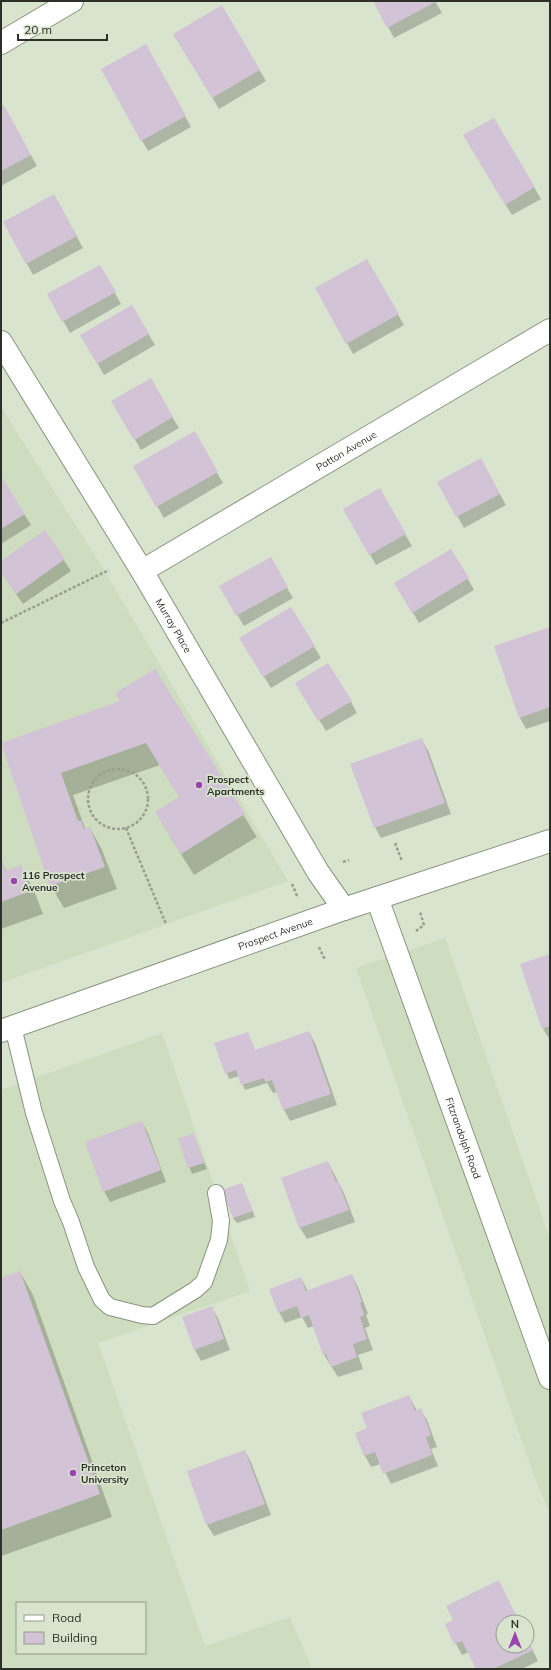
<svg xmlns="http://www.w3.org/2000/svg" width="551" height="1670" viewBox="0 0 551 1670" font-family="Mulish,sans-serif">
<rect width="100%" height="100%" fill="#d9e4ce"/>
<!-- built -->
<g fill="#cedcbf" fill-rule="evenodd">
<path d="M1,407L101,565L288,881L1,983Z"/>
<path d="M445,938L550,1239V1515L532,1470L356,968Z"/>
<path d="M162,1033L250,1291L98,1343L205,1646L290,1617L312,1669H1V1090ZM17,1603H145V1653H17Z"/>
</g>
<!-- shadow -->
<g fill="#0003">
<path d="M374,1H435L442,13L394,38Z"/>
<path d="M222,7L266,81L219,109L175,34Z"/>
<path d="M145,46L191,127L148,151L102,70Z"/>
<path d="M3,106L37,166L1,186V107Z"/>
<path d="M494,119L541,199L512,215L465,136Z"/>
<path d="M54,195L83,248L33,275L4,222Z"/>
<path d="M367,260L404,325L353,354L316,288Z"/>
<path d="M100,266L121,304L70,333L48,294Z"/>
<path d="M132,306L155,345L104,375L81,335Z"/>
<path d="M150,380L179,428L141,450L113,402Z"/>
<path d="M194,433L223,483L164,518L134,467Z"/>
<path d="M487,471L506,505L464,528L439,482Z"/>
<path d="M1,478L31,525L1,544Z"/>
<path d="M379,489L412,546L376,565L344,509Z"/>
<path d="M45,532L71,571L23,604L1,572V562Z"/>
<path d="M270,559L293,598L244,626L221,587Z"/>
<path d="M468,579L474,590L419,623L402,594Z"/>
<path d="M291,608L321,658L271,688L247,649Z"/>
<path d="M550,628V721L526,729L520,718L495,647Z"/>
<path d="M154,670L257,837L194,875L169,835L180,798L160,765L73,795L85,828V830L90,828L102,850L117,889L64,908L51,886L3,744L121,701Z"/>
<path d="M303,694L351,702L357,713L326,731Z"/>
<path d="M421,739L428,750L451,814L381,838L375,827Z"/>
<path d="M1,860L7,871L20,866L33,888L43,914L1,929Z"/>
<path d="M550,955V1040L543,1029L521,964Z"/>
<path d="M309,1032L315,1043L337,1105L290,1121L284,1110L278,1092L273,1093L267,1083L245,1090L239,1076L229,1079L216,1043L248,1033L255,1051Z"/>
<path d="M142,1122L148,1133L166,1182L110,1202L104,1191Z"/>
<path d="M193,1135L207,1169L192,1174L179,1140Z"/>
<path d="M328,1162L344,1193L355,1222L307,1239L300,1228Z"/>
<path d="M242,1184L255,1217L237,1223L233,1218Z"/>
<path d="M20,1272L33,1295L112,1517L1,1556V1279Z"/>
<path d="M352,1275L358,1287L368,1314L366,1315L370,1326L365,1328L373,1350L358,1355L363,1369L338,1377L324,1355L314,1326L308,1328L302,1317L285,1323L279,1312L301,1278L308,1291Z"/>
<path d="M211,1307L218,1318L230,1350L201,1361L195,1350Z"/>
<path d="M409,1396L417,1411L420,1409L427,1420L437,1447L431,1449L438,1466L391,1484L381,1464L371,1467L365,1456L356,1433L369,1429Z"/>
<path d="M245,1451L251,1462L271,1515L214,1536L207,1525L188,1472Z"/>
<path d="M499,1582L519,1622H503V1646H527V1638L538,1661L522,1669H477L469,1652L462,1655L446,1625L454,1621Z"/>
</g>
<!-- building -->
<g fill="#d2c3d6">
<path d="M373,1H437L387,28Z"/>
<path d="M222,5L260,70L212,98L173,34Z"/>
<path d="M146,44L186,116L141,141L101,69Z"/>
<path d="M4,105L31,155L1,171V106Z"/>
<path d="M494,118L535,187L505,205L463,135Z"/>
<path d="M54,194L77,236L26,264L3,222Z"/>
<path d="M367,259L399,314L346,344L315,288Z"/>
<path d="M100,265L116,292L62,322L47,294Z"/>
<path d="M132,305L149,334L97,364L80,335Z"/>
<path d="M151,378L173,417L134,440L111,401Z"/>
<path d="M195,431L218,472L156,507L133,466Z"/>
<path d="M481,458L500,494L456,517L437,482Z"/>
<path d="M1,476L25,514L1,529Z"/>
<path d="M380,488L406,534L369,555L343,509Z"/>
<path d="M45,530L65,559L16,594L1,572V561Z"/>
<path d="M451,549L469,578L412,613L394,583Z"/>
<path d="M271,557L288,587L236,616L219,586Z"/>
<path d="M291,607L315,646L263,677L239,638Z"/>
<path d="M550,627V707L519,718L494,646Z"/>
<path d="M328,663L352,701L318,721L295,683Z"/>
<path d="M155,669L245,814L181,854L155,812L179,797L146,743L61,773L78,821L81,820L84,829L90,827L105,867L50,886L1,743L120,701L115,693Z"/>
<path d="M422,738L445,803L374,828L350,764Z"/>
<path d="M1,858L6,871L21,865L31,891L1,902Z"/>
<path d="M550,954V1026L542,1029L520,964Z"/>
<path d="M309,1031L331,1094L283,1110L272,1080L266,1082L264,1078L241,1085L236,1070L225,1074L214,1043L248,1032L255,1050Z"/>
<path d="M142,1121L161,1170L103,1192L85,1142Z"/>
<path d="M194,1133L204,1163L188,1168L178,1139Z"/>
<path d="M328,1161L336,1182L338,1181L349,1210L299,1228L281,1178Z"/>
<path d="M242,1183L253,1211L233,1218L222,1190Z"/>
<path d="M20,1271L100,1494L1,1530V1278Z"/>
<path d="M352,1274L362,1302L360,1303L364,1315L360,1317L367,1339L353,1344L357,1357L331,1367L326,1354L323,1355L309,1315L301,1318L297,1306L278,1313L269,1289L301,1277L306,1291Z"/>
<path d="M212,1306L224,1339L194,1350L182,1317Z"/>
<path d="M409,1395L415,1411L421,1408L431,1435L426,1437L432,1455L383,1474L375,1452L364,1456L355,1433L367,1428L361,1413Z"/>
<path d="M245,1450L265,1504L206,1525L187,1471Z"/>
<path d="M499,1580L519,1622H503V1646H527V1638L533,1650L493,1669H476L462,1641L454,1644L445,1624L453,1620L446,1606Z"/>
</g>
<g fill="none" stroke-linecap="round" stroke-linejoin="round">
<!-- service casing -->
<g stroke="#89937f" stroke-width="18">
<path id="service" d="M13,1027L34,1113L62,1201L71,1222L86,1267L102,1300L110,1307L142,1315L153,1316L195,1290L204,1282L219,1240L221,1221L216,1193"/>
</g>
<!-- minor casing -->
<g stroke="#89937f" stroke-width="24">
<g id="minor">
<path d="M1,43L72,1"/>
<path id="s1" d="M1,342L142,571L318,872L344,909"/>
<path id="s2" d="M142,571L550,330"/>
<path id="s3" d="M377,898L550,1378"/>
<path id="s4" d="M1,1031L344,909L550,841"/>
</g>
</g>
<!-- path -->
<g stroke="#979f8f" stroke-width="2.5" stroke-dasharray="3 2" stroke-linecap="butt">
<path d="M1,623L109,570"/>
<circle cx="118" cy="799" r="30"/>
<path d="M126,828L166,924"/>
<path d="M395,843L402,861"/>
<path d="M343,862L349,860"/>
<path d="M292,884L298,898"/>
<path d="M416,931L424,925L420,912"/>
<path d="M319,947L325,960"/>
</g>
<!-- service -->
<use href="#service" stroke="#fff" stroke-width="16"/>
<!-- minor -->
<use href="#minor" stroke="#fff" stroke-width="22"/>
</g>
<!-- markers -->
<g fill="#9b44b1" stroke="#d9e4ce" stroke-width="1.5">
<circle cx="199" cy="785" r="4"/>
<circle cx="14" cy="881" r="4"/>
<circle cx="73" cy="1473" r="4"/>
</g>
<g text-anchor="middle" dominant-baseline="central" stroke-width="3.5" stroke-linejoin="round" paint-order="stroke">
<!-- street labels -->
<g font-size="10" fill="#2c3028" stroke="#d9e4ce">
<text stroke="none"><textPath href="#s2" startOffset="237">Patton Avenue</textPath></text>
<text stroke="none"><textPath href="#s1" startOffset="332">Murray Place</textPath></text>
<text stroke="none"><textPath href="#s4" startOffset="291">Prospect Avenue</textPath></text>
<text stroke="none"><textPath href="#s3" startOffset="255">Fitzrandolph Road</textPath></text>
</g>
<!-- poi labels -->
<g font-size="10" font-weight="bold" fill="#2c3028" stroke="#d9e4ce" text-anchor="start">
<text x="207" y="779">Prospect<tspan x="207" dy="12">Apartments</tspan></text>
<text x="22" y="875">116 Prospect<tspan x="22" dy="12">Avenue</tspan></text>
<text x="81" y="1467">Princeton<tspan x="81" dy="12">University</tspan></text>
</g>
</g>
<!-- border -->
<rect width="551" height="1670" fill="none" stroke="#2c3028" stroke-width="4"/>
<!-- legend -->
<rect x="16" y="1602" width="130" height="52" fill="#d9e4ce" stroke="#949c8c"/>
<rect x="24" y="1615" width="20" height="6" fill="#ffffff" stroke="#949c8c"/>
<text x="52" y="1622" font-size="12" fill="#2c3028">Road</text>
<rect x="24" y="1632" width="20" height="12" fill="#d2c3d6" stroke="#949c8c"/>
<text x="52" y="1642" font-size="12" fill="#2c3028">Building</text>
<!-- north arrow -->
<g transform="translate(515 1634)"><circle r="19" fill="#d9e4ce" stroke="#949c8c"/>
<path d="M0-3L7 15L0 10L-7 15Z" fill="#9b44b1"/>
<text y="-6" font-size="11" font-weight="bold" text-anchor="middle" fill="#2c3028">N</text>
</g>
<!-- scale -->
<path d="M18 34v6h89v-6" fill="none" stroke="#2c3028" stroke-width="2"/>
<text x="24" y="34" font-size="12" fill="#2c3028" stroke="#d9e4ce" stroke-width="3" paint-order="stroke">20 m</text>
</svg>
